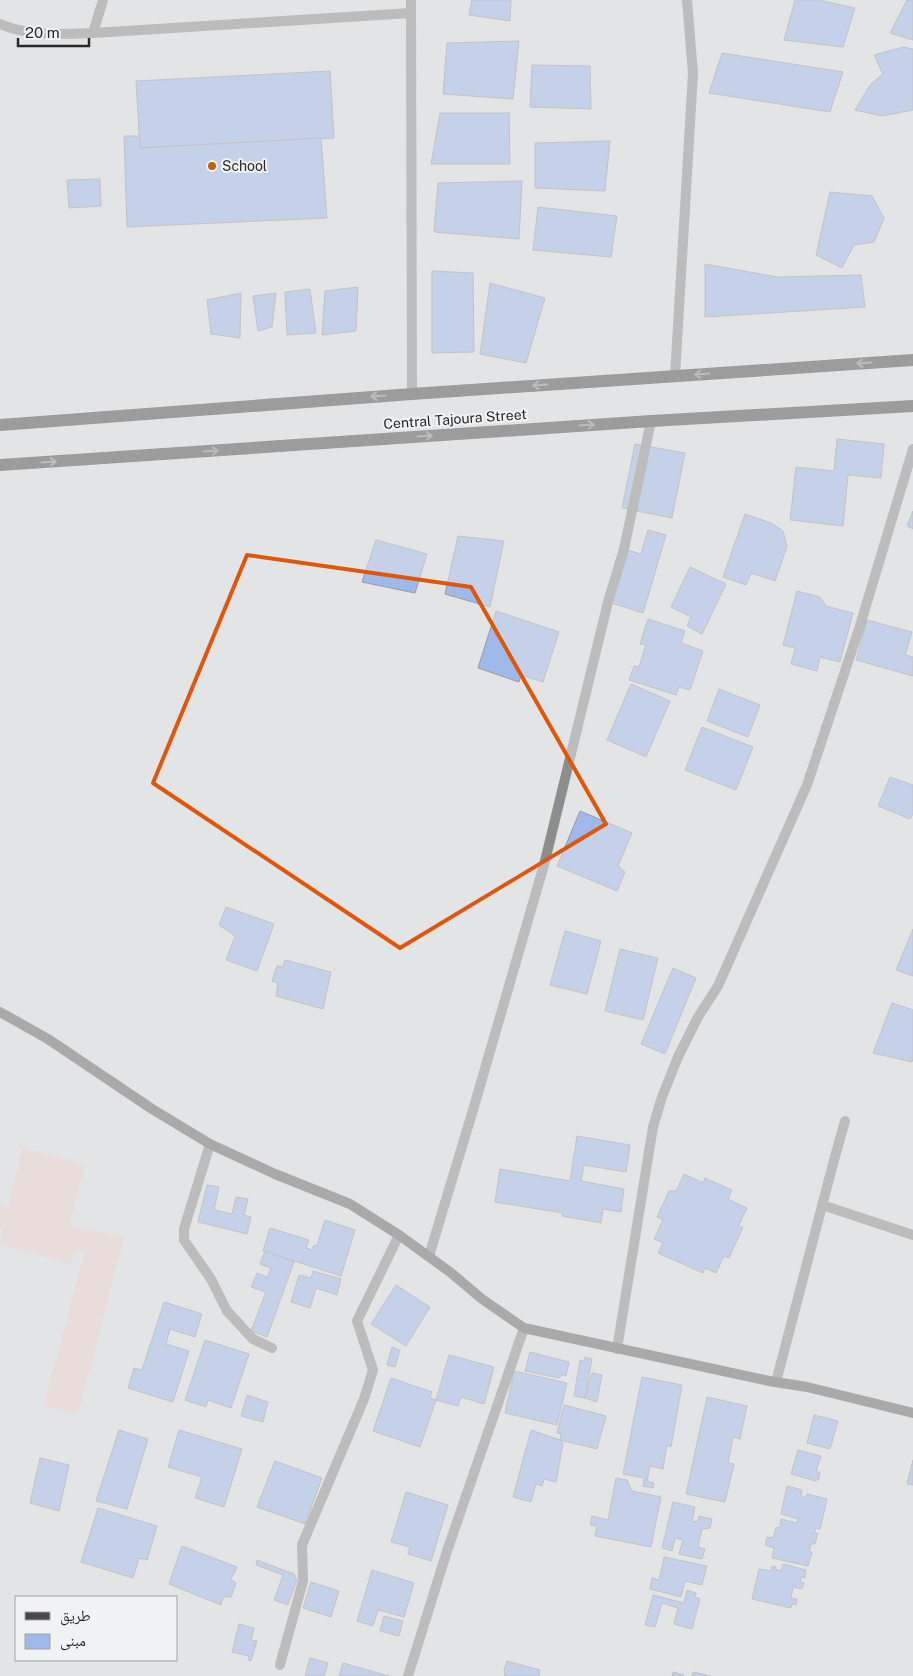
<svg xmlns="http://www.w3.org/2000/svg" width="913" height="1676" viewBox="0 0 913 1676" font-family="'Public Sans','Noto Naskh Arabic',sans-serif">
<rect width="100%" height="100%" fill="#e3e4e6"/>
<!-- education -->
<path fill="#eed4cd" d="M22,1148L85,1164L69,1227L92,1230L124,1237L78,1414L44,1406L84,1253L76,1251L71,1264L0,1244L2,1228L0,1227V1205L8,1209Z"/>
<!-- building -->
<g fill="#9fbaea" stroke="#9a9b9c">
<path d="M472,0H511L510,21L469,15Z"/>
<path d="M795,0H819L855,8L843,47L784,40Z"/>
<path d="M907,0H913V40L890,33Z"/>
<path d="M519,41L513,99L443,94L447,43Z"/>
<path d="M903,47L913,49V110L882,116L855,110L870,85L883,74L874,55Z"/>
<path d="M722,53L843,72L830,112L709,93Z"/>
<path d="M532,65L590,66L591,109L530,107Z"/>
<path d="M330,71L334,138L140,148L136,81Z"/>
<path d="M440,113H509L510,164H431Z"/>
<path d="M124,136H140V148L321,138L327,218L127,227Z"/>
<path d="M610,141L605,191L535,188V143Z"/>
<path d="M100,179L101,206L69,208L67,180Z"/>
<path d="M522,181L519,239L434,232L438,183Z"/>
<path d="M830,192L872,196L884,218L874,242L854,245L842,268L816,255Z"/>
<path d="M538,207L617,216L611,257L533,250Z"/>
<path d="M705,264L777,277L861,275L865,307L705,317Z"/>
<path d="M432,271L473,273L474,352L432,353Z"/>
<path d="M490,283L545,298L526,363L480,354Z"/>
<path d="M358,287L356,331L322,335L325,291Z"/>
<path d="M310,289L316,333L287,335L285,292Z"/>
<path d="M241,293L240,338L211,334L207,300Z"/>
<path d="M276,293L272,327L258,331L253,296Z"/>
<path d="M837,439L884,444L881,478L848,475L843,526L790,520L796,467L834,471Z"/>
<path d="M635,444L685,453L672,518L622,508Z"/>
<path d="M913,511V529L907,526Z"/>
<path d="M745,514L771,523L783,531L787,546L775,581L751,573L746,585L723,577Z"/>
<path d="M648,530L666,535L643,613L608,602L624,549L641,554Z"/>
<path d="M458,536L504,541L490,607L445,594Z"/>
<path d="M376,540L427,554L415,593L362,582Z"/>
<path d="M690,567L726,584L702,634L687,626L691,617L671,607Z"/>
<path d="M797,591L820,597L826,606L853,613L840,662L820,657L817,671L791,664L795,648L783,645Z"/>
<path d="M496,611L559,632L543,682L521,675L519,682L478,668Z"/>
<path d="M648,619L685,631L681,643L703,651L690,690L679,687L676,695L629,680L634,666L639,667L646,645L640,644Z"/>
<path d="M867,620L912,632L905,655L913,657V676L856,660Z"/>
<path d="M631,684L670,701L646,757L607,740Z"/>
<path d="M719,689L760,705L748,737L707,721Z"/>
<path d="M702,727L753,747L736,790L685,770Z"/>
<path d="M890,777L913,785V814L910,819L878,806Z"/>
<path d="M580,811L632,833L618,866L625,872L617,891L557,866Z"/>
<path d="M226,907L274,924L257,971L226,960L235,936L219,925Z"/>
<path d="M913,929V976L896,970Z"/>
<path d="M565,931L601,941L587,994L550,985Z"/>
<path d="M620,949L658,958L643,1020L605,1011Z"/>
<path d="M285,960L331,972L323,1009L276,996L278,983L272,981L277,966L283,967Z"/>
<path d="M673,968L696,978L665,1054L641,1044Z"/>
<path d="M892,1003L913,1010V1059L912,1062L873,1053Z"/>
<path d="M577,1136L630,1145L626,1172L584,1165L581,1181L624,1189L621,1212L603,1209L601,1223L562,1216L563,1213L495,1202L500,1169L570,1181Z"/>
<path d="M684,1174L703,1183L705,1178L732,1190L728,1199L747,1208L738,1227H743L729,1258L724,1256L716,1273L705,1268L703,1273L658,1253L663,1243L654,1239L663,1220L657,1217L669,1191H676Z"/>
<path d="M207,1185L219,1187L214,1210L232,1214L236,1197L248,1199L244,1215L251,1217L247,1234L198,1222Z"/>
<path d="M325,1220L355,1230L341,1276L263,1251L270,1228L309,1240L306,1248L313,1250V1246L317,1245Z"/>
<path d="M265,1251L294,1262L267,1337L251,1331L266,1292L251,1287L257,1273L267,1277L271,1268L260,1264Z"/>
<path d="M313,1271L341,1279L337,1295L316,1288L310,1308L291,1302L299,1275L311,1278Z"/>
<path d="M396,1285L430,1307L406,1346L371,1324Z"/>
<path d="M164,1302L202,1314L195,1337L170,1329L166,1344L189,1351L173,1402L128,1388L134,1368L142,1370Z"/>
<path d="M205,1340L249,1354L231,1408L208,1400L206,1407L185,1400Z"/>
<path d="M392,1347L400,1350L395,1367L387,1365Z"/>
<path d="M530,1352L569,1362L566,1376L562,1375L559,1378L525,1371Z"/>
<path d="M449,1355L494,1367L484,1404L461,1397L458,1406L436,1400Z"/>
<path d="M585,1357L592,1359L585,1398L574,1396L580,1360L584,1361Z"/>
<path d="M514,1371L567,1383L557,1425L505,1413Z"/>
<path d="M592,1373L602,1375L597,1402L585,1398Z"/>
<path d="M642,1377L682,1385L671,1447L667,1445L663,1469L650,1466L647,1481L654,1483L653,1488L643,1486L644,1478L623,1474Z"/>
<path d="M391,1378L432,1392L430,1398L436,1400L420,1447L373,1431Z"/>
<path d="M247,1395L268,1402L263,1422L241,1416Z"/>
<path d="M707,1397L747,1406L740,1439L733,1437L728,1463L734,1464L725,1502L686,1494Z"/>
<path d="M564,1405L606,1416L597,1449L560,1440L561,1434L557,1433Z"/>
<path d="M814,1415L838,1421L830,1449L807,1443Z"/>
<path d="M119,1430L148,1439L127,1509L96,1501Z"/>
<path d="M179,1430L242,1449L224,1507L195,1498L202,1477L168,1467Z"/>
<path d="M531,1430L560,1440L563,1443L556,1482L544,1479L542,1486L536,1484L531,1502L513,1497Z"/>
<path d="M798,1450L821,1456L816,1472H820L819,1479L815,1481L791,1474Z"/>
<path d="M40,1458L69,1465L59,1511L30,1503Z"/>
<path d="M913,1460V1485L907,1484Z"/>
<path d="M275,1461L322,1478L305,1524L257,1507Z"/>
<path d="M616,1478L627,1480L632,1491L661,1497L651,1547L595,1536L597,1526L590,1525L592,1516L608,1520Z"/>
<path d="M787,1486L802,1490L801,1496L806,1498L807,1494L827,1499L820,1529L816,1528L814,1534L818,1533L815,1544H811L809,1552H812L808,1566L772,1558L774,1548L765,1545L767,1537L773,1538L776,1528L780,1527L781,1519L797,1523L798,1519L781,1514Z"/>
<path d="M406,1492L448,1505L431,1561L408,1554L410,1547L391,1542Z"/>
<path d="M673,1502L695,1507L692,1521L698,1522L699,1516L712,1519L710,1528L702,1529L698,1547L705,1549L702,1559L679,1554L683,1540L675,1538L672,1551L662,1548Z"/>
<path d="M98,1508L157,1526L147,1560L139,1558L133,1578L81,1562Z"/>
<path d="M182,1546L237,1567L231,1579L236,1583L231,1597H223L221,1605L169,1584Z"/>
<path d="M664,1557L707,1566L702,1585L685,1581L681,1597L650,1589L652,1578L659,1580Z"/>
<path d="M257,1560L294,1574L297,1580L288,1605L274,1600L283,1575L256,1565Z"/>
<path d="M783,1564L806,1570L805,1578L801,1577L800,1582L804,1583L802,1589L793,1587L791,1598L797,1599L796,1605L792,1604L791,1608L752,1599L759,1569L771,1571L772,1566L776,1567L775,1569L781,1571Z"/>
<path d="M372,1570L414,1583L404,1617L378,1610L373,1626L357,1621Z"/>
<path d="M311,1582L339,1591L331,1617L303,1608Z"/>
<path d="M687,1590L696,1593L695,1597L700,1599L692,1629L674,1624L678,1608L662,1603L655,1627L645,1625L653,1595L684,1603Z"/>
<path d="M384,1616L403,1621L399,1636L380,1631Z"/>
<path d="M239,1624L254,1628L251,1640L257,1641L251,1661L248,1660L249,1656L232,1652Z"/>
<path d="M310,1658L328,1663L324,1676H305Z"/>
<path d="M507,1661L540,1670L539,1676H505L504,1670Z"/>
<path d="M343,1663L389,1676H339Z"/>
<path d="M673,1672L684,1675L683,1676H672Z"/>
<path d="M693,1672L711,1676H692Z"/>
</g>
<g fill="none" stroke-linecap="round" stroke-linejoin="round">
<!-- street -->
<g stroke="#8d8d8c" stroke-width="10">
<path d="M411,0L412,394"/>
<path d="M0,24C29,36 62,34 93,33L411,13"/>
<path d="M93,33L103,0"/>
<path d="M675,376L693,73L687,0"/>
<path d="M210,1144L184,1229V1240L211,1279L227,1311L253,1339L272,1348"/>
<path d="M822,1205L913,1235"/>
<path d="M429,1256L473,1110L544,865L608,602L624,549L651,421"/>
<path d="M617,1349L653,1127L662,1097L678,1057L698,1017L718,986L807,785L859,629L913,449"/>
<path d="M776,1382L834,1160L845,1121"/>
<path d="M280,1665L303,1581L302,1545L364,1399L373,1370L357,1321L399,1235"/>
<path d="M408,1676L447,1551L524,1328"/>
</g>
<!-- secondary -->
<path stroke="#646363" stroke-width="10" d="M0,1012L48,1039L152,1109L210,1144L275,1174L350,1204L399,1235L450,1272L482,1299L524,1328L769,1381L807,1387L913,1413"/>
<!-- primary -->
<g stroke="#484646" stroke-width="12">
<path d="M0,425L412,394L913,360"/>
<path d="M0,465L651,421L913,406"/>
</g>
</g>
<!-- one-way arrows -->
<defs><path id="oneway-shaft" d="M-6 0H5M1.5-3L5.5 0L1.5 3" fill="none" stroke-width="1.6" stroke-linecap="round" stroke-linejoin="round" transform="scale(1.25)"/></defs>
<g stroke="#8c8b8b">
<use href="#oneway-shaft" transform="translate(864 363) rotate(176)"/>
<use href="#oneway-shaft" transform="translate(702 374) rotate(176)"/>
<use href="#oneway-shaft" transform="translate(540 385) rotate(176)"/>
<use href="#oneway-shaft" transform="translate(378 396) rotate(176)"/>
<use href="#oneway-shaft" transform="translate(587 425) rotate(-4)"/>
<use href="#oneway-shaft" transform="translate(425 436) rotate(-4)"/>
<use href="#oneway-shaft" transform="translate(211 451) rotate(-4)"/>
<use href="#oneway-shaft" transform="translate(49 462) rotate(-4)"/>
</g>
<!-- marked area -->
<path d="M0 0H913V1676H0ZM247,555L471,587L606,824L400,948L153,783Z" fill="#e3e4e6" fill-opacity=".55" fill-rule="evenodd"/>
<path fill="none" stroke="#de570d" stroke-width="4" stroke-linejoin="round" d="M247,555L471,587L606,824L400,948L153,783Z"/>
<!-- markers -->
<circle fill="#be620d" stroke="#f1f2f3" stroke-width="2" cx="212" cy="166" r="5"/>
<g text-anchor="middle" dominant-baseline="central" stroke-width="4" stroke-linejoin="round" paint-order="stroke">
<!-- poi labels -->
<g font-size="14" fill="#282929" stroke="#f1f2f3" text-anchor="start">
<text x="222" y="166">School</text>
</g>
<!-- street labels -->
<g font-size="14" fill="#282929" stroke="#f1f2f3">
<text transform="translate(455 419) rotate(-4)">Central Tajoura Street</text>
</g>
</g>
<!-- legend -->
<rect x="15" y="1596" width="162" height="65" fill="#f1f2f3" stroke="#a1a2a2"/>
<rect x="25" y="1612" width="25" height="8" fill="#484646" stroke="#a1a2a2"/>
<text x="60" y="1621" font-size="15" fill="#282929">طريق</text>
<rect x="25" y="1634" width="25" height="15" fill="#9fbaea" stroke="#a1a2a2"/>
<text x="60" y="1646" font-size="15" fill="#282929">مبنى</text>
<!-- scale -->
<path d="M18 38v8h71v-8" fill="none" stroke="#282929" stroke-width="2.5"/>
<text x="25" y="38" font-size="15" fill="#282929" stroke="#f1f2f3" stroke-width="4" paint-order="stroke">20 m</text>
</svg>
